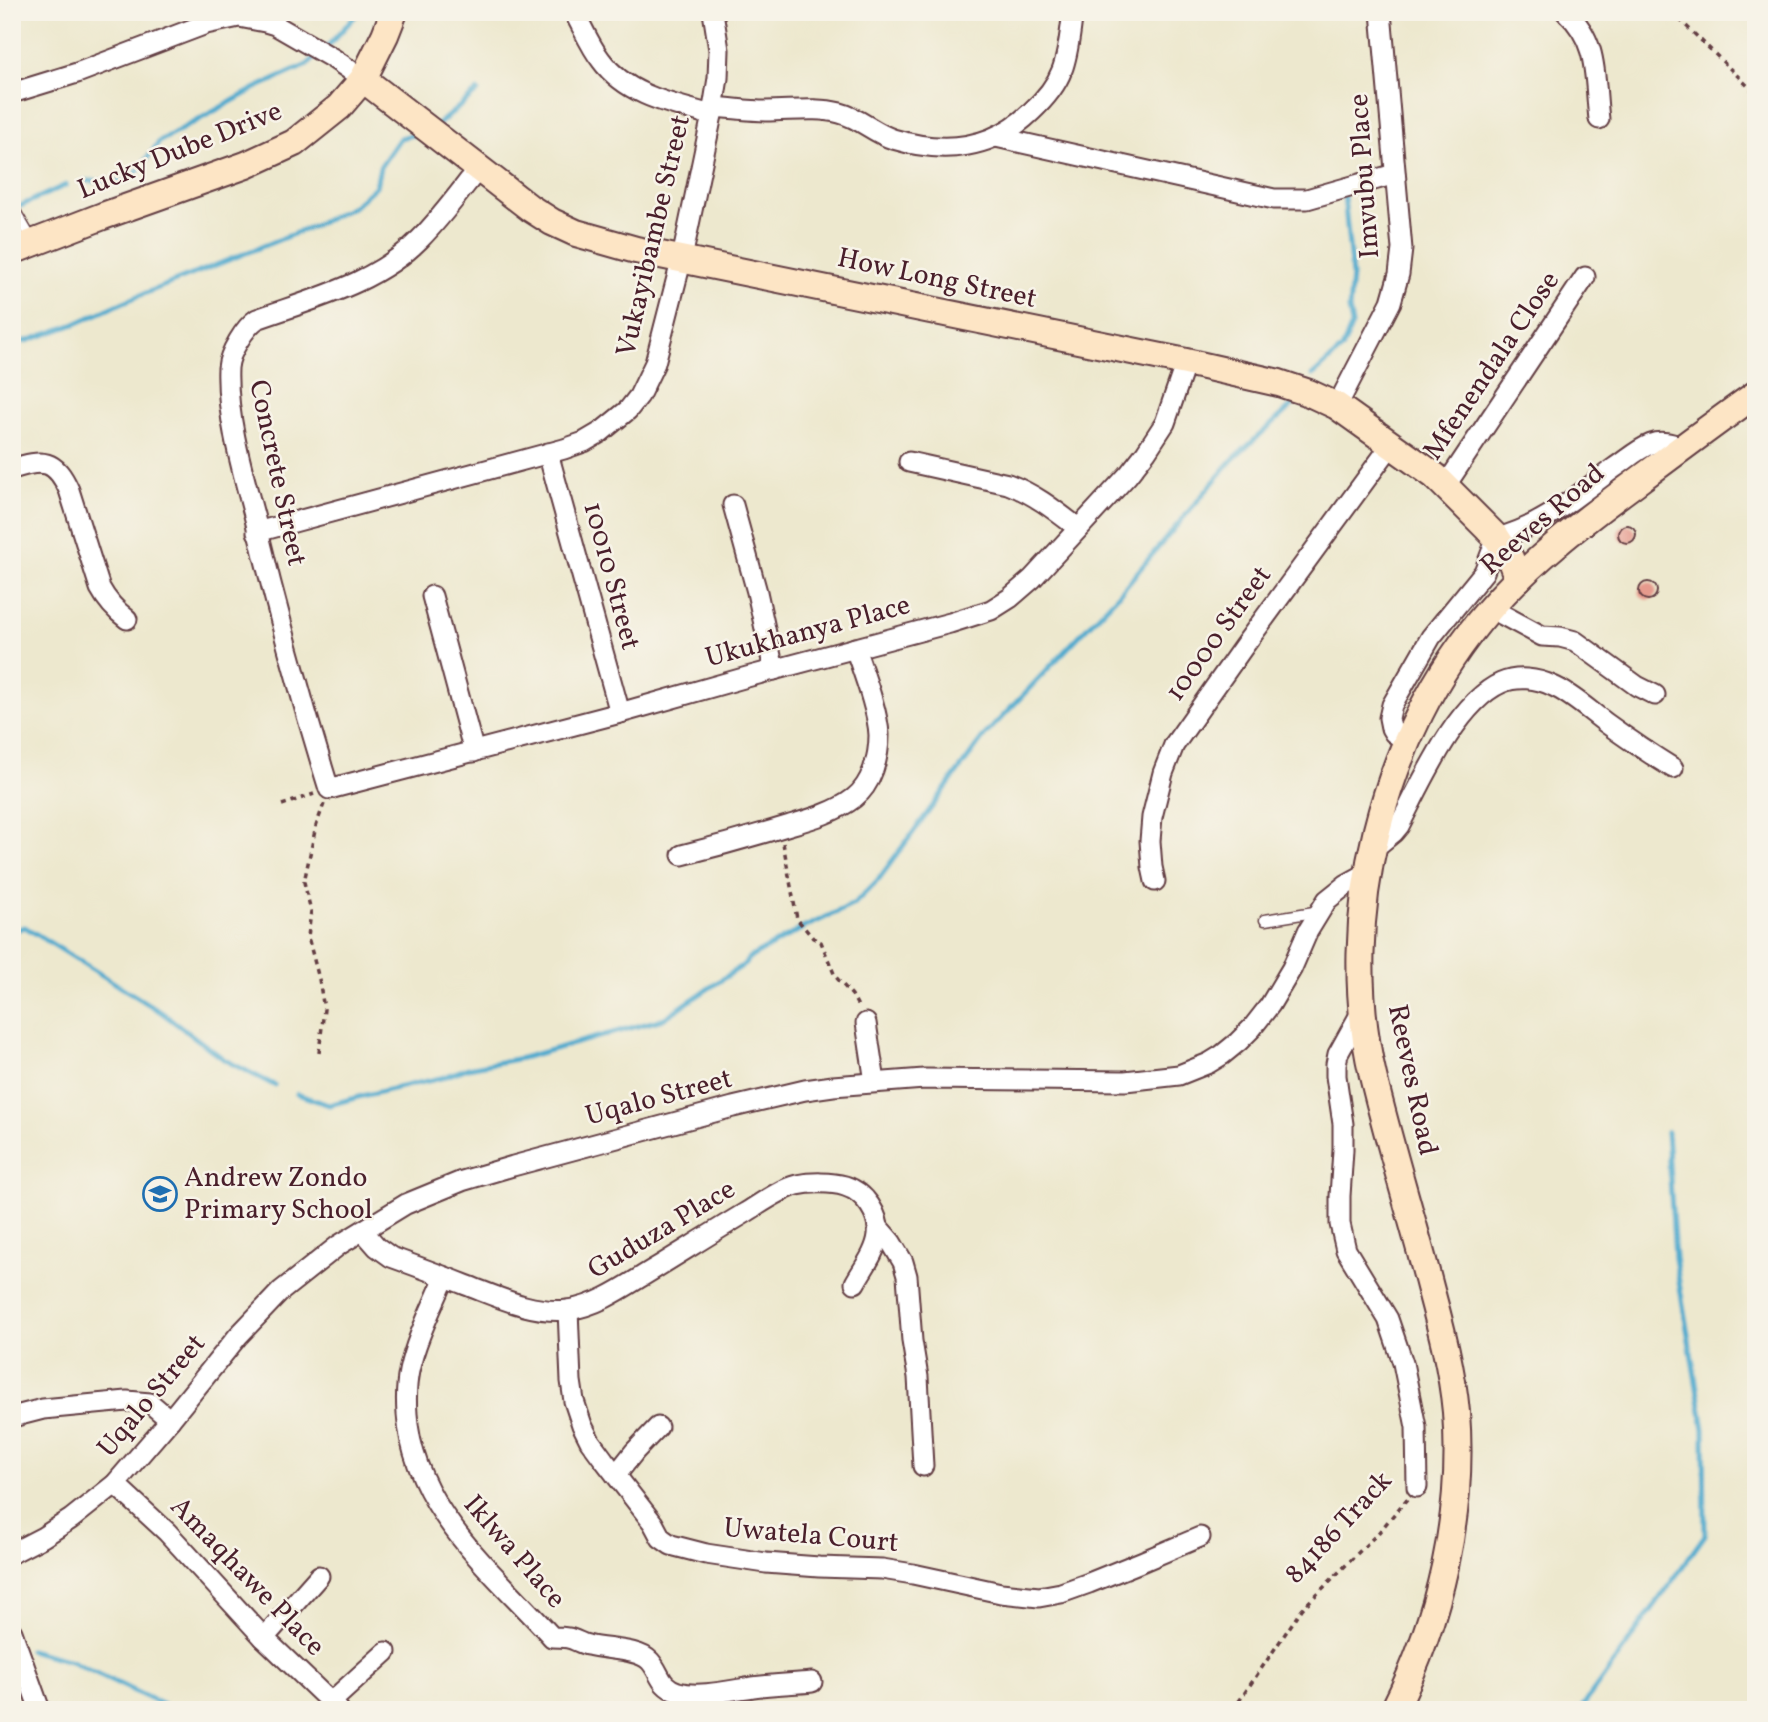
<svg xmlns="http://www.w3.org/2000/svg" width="1768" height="1722" viewBox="0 0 1768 1722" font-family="Vollkorn,serif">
<rect width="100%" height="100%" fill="#f7f3e8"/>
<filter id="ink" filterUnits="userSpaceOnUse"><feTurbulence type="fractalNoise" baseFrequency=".0143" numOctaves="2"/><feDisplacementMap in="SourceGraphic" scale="14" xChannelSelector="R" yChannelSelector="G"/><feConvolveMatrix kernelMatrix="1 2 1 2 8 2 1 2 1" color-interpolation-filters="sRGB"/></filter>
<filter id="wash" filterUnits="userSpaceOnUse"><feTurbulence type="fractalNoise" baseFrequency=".00686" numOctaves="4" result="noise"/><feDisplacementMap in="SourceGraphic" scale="28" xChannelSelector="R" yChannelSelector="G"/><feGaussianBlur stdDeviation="1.57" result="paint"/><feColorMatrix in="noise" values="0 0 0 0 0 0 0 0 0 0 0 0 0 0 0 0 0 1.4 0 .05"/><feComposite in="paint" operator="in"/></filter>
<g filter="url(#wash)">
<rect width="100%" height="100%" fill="#ede8ce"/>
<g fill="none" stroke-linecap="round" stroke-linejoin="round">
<!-- stream -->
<g stroke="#50aace" stroke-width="5">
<path d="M325,49L359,12"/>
<path d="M435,127L478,91"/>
<path d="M84,181H127L134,176L160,141L256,88L307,65L318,55"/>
<path d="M18,207L66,185"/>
<path d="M12,342L27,341L75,324L126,301L311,227L353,207L376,186L380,167L400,138L420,133"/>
<path d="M1313,375L1342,349L1352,325L1349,309L1352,276L1344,196"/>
<path d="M12,931L25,927L161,1012L225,1060L274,1085"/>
<path d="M297,1094L329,1105L366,1095L441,1078L468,1068L522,1058L663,1019L745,964L749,958L803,928L854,904L878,880L985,735L1119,594L1232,460L1296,402"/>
<path d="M29,1650L71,1661L163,1705L168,1710"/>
<path d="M1580,1710L1705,1535L1704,1429L1675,1258L1667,1132"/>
</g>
</g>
<g id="blocks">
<!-- building -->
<g fill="#e69a8d">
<circle cx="1627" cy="534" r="9"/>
<circle cx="1648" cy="591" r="9"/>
</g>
</g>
</g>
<g filter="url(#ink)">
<use href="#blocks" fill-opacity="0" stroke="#623d43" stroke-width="2"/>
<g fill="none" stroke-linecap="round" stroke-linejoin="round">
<!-- lane casing -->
<g stroke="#623d43" stroke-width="13">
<g id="lane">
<path d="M12,206L33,242"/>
<path d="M1265,920L1320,911"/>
</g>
</g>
<!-- street casing -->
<g stroke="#623d43" stroke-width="23">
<g id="street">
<path d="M574,12C583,28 590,46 601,60C627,96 672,104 712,115"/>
<path d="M1566,12C1599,42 1594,77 1599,119"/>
<path d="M12,93L77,73L206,24L239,17L265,22L275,25L334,59L363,79"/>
<path d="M713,107C731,108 749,111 766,111C791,111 817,107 840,113C860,118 874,133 893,139C943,154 992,150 1031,112C1044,100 1056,86 1062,70C1069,52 1070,31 1073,12"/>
<path d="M996,137L1274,199H1307L1395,174"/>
<path d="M478,169C459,193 441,218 420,239C377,283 313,299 257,319C245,327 229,353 228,368C226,414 242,470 254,515C276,607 301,699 329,789L620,713L747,677L950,623L991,610L1010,598L1032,579L1128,475L1146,452L1165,423L1186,362"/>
<path d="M1337,406L1391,302L1399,274L1402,249L1381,12"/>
<path d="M548,453L620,713"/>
<path d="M909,462L1008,484C1035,494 1056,511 1078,528"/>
<path d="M12,469C43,459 55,459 69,490L100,588C107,601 115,610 127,619"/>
<path d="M1446,485L1585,277"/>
<path d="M733,505L757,592L774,670"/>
<path d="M257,532L564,449L584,442L601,432L628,410L639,396L655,363L682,258L712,115L718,78L719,50L713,12"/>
<path d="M432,596L474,752"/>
<path d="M1490,608L1542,636L1560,637L1575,641L1637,686L1655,695"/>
<path d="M1407,742L1394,733L1391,728L1389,718L1392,705L1431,637L1484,572L1497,538C1544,526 1576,496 1614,468C1626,460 1638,449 1651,444C1662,440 1673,444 1683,447"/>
<path d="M1373,849L1394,832L1399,826C1421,784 1456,703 1501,683C1517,676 1537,678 1553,686C1570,693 1591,712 1606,723C1628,739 1650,754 1673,768"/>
<path d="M682,855C718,846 754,836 790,825C811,819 836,812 854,798C872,784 879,757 879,735C878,711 863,672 855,648"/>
<path d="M1155,881L1152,867L1150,841L1152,817L1163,773L1174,745L1244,646L1392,444"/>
<path d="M1363,1009L1338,1054L1336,1064V1076L1343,1124V1150L1340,1196V1224L1346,1250L1388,1319L1403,1363L1416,1427L1417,1487"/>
<path d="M866,1023L875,1082"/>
<path d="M878,1227L891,1242L903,1262L907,1276L912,1341L918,1377L923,1466"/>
<path d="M363,1231L377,1247L391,1257C416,1266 441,1275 466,1285C498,1297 533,1314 568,1310C601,1305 627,1285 654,1269C685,1250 715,1231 745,1213C760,1204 780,1189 797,1185C811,1182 831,1182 845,1186C865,1192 880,1215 878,1235C876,1253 863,1268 855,1283"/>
<path d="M445,1277C432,1308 416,1339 409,1371C406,1386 406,1400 407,1414C413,1509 493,1571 552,1637C557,1637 563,1637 568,1638C575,1639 581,1644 588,1645C605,1650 638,1648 650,1661C661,1673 659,1686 678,1692C700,1698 731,1690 753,1687C773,1684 793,1684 812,1682"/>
<path d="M568,1310L571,1381L574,1401L582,1425L590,1441L604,1460L653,1523L661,1538L671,1545L706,1554L766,1563L819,1567L882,1569L913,1574L1001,1593L1039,1597L1061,1593L1089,1583L1141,1562L1200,1537"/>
<path d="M12,1417L43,1409L127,1401L150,1403L170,1420"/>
<path d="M616,1475L635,1451L658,1427"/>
<path d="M115,1484L167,1532L264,1638L339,1710"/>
<path d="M12,1553L43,1537L71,1519L115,1484L170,1420L238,1336L281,1291L339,1245L406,1204L462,1181L513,1166L733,1107L805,1090L833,1086L924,1079L1125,1081L1179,1075L1209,1063L1222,1055L1238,1042L1252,1028L1270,1005L1292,968L1308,931L1327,900L1347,884L1367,873"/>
<path d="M12,1632L40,1710"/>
<path d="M264,1638L319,1576"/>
<path d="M331,1702L386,1652"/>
</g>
</g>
<!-- secondary casing -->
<g stroke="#623d43" stroke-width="30">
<g id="secondary">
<path d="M363,79L530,208L552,222L576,233L636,250L1186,362L1279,383L1309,393L1337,406L1435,476L1497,538L1510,558L1518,579"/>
<path d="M12,251L103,216L246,165L294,143L339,107L363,79L385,35L394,12"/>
<path d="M1394,1710C1440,1619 1464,1514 1456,1412C1452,1369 1441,1328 1430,1287C1412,1217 1390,1147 1373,1076C1336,919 1382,733 1488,611C1530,562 1582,522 1635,483C1675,453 1715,423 1756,394"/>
</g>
</g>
<!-- path -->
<g stroke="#623d43" stroke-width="3.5" stroke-dasharray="5 5" stroke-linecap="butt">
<path d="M1672,12L1756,94"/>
<path d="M282,805L314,794"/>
<path d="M783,843L797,919L813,938L821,942L835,976L852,995L859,1008"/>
<path d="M319,1053L324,1009L319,979L308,937L311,911L304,882L316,826L324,804"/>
<path d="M1233,1710L1302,1609L1379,1532L1407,1499"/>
</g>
<!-- lane -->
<use href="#lane" stroke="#fff" stroke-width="10"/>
<!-- street -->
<use href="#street" stroke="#fff" stroke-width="19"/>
<!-- secondary -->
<use href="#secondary" stroke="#fde5c5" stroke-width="26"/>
</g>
</g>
<!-- icons -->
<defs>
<g id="school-ring" transform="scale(1.75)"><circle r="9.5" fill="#f7f3e8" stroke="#1f6fb2" stroke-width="1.5"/><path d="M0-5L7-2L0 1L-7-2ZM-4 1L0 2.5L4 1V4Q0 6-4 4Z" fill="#1f6fb2"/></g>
</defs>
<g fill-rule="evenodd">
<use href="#school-ring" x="160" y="1194"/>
</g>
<g text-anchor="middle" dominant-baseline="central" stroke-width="5" stroke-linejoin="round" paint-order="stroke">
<!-- street labels -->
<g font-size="28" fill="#4a1f2b" stroke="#f7f3e8">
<text transform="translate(180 151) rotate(-22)">Lucky Dube Drive</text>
<text transform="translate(1365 176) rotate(-94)">Imvubu Place</text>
<text transform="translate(654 236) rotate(-77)">Vukayibambe Street</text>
<text transform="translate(937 279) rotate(12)">How Long Street</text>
<text transform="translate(1492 366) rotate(-56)">Mfenendala Close</text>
<text transform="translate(277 473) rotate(78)">Concrete Street</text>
<text transform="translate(1543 520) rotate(-41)">Reeves Road</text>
<text transform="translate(611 576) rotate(75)">10010 Street</text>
<text transform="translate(808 632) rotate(-15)">Ukukhanya Place</text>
<text transform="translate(1219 634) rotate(-54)">10000 Street</text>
<text transform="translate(1412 1080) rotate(78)">Reeves Road</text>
<text transform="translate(659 1098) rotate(-15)">Uqalo Street</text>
<text transform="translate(662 1230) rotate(-31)">Guduza Place</text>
<text transform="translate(152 1396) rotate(-50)">Uqalo Street</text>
<text transform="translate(1339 1528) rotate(-47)">84186 Track</text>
<text transform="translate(811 1536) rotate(5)">Uwatela Court</text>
<text transform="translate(514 1552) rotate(49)">Iklwa Place</text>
<text transform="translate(247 1577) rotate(46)">Amaqhawe Place</text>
</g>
<!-- poi labels -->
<g font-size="28" fill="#4a1f2b" stroke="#f7f3e8" text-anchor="start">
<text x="184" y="1178">Andrew Zondo<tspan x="184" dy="32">Primary School</tspan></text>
</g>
</g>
<!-- margin -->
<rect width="1768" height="1722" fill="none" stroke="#f7f3e8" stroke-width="42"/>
</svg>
